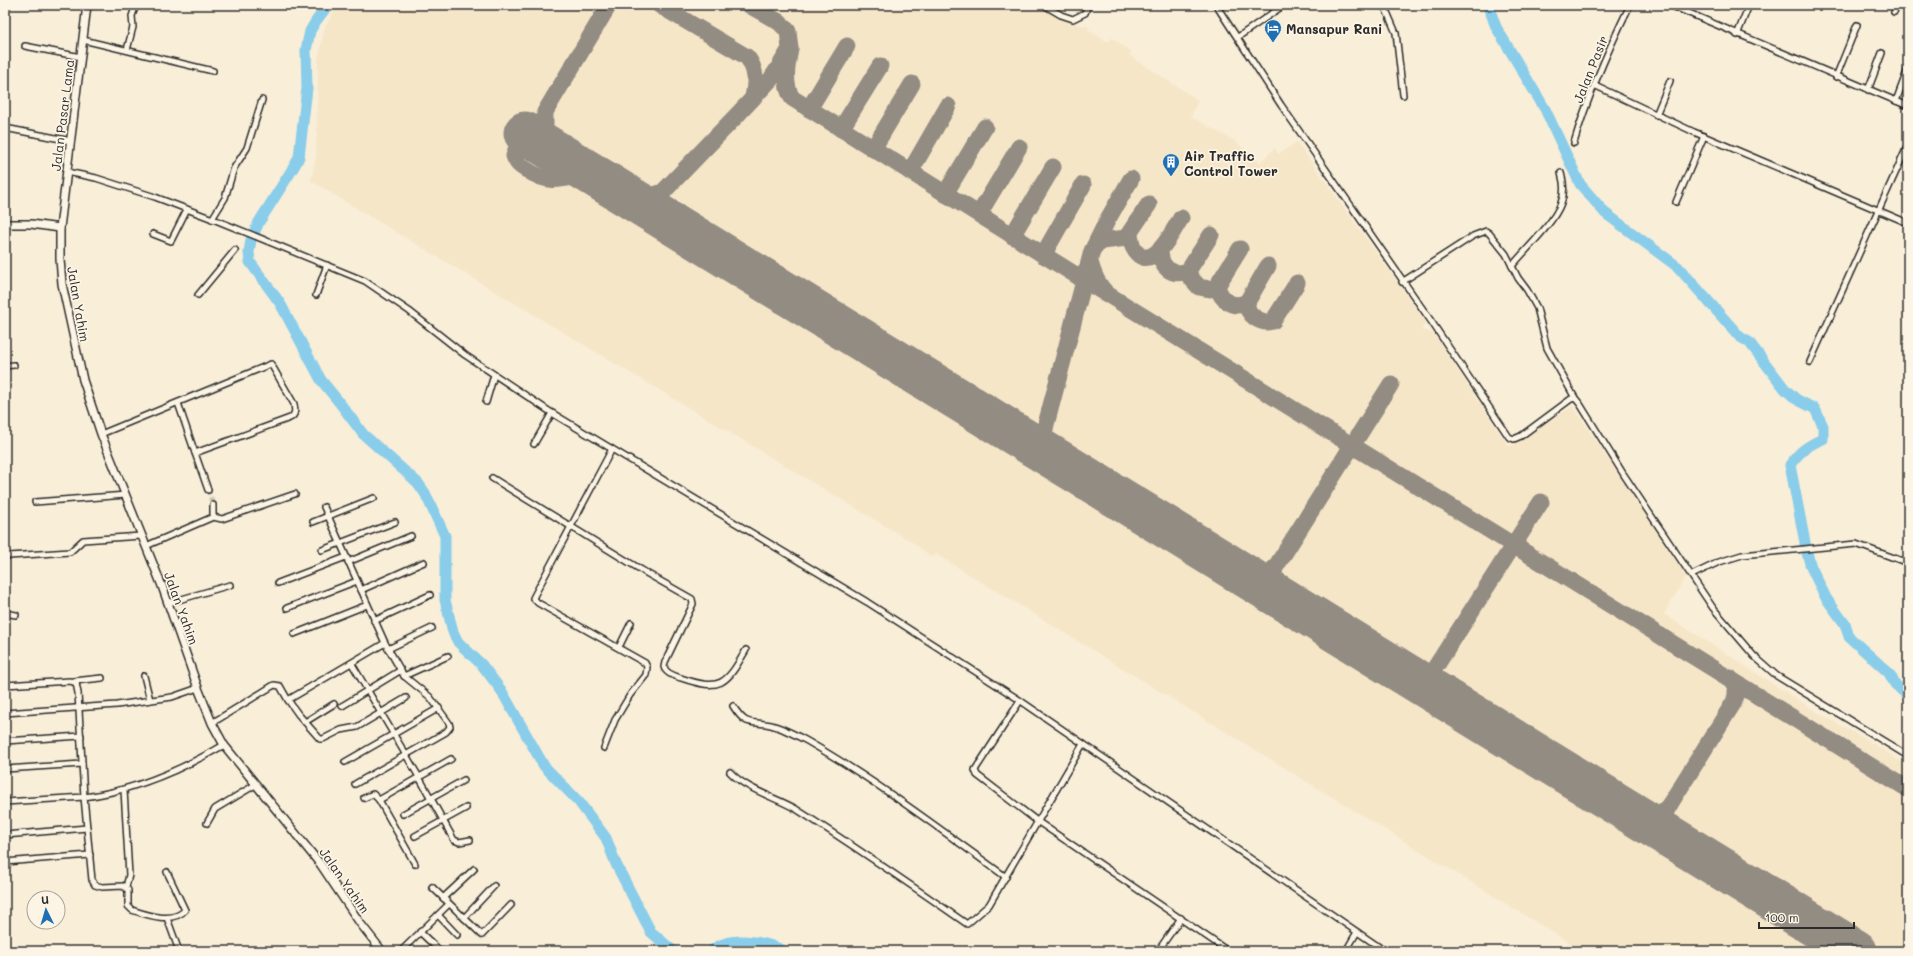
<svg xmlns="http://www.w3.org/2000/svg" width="1913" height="956" viewBox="0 0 1913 956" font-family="Mali,sans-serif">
<rect width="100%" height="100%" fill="#f9eed8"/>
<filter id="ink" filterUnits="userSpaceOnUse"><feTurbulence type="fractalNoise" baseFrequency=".025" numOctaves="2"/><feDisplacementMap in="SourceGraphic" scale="8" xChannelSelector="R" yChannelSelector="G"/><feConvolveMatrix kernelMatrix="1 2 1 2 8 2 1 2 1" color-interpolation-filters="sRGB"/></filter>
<g filter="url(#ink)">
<!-- built -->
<path fill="#f6e6c8" d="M338,5H1037L1059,19L1089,27L1088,30L1108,42L1112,38L1132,52L1129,55L1198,100L1191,117L1233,140L1260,162L1275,148L1278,154L1297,142L1426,322L1421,330L1433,333L1509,447L1573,406L1686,576L1664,614L1817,712L1874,744L1908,766V951H1583L936,554L933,558L912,542L311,181L316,157L317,131L318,59L325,27Z"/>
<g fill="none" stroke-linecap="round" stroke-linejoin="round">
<!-- river -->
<g stroke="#89cdea" stroke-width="11">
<path d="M328,5L316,21L310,31L306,50L307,88L299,157L295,165L259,222L251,240L249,252L250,262L280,303L321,380L339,402L363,434L418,483L425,493L445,536V600L453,632L458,642L482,665L501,690L544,766L579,802L606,838L616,864L651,932L673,951"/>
<path d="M1488,5L1496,27L1545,109L1580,184L1605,213L1678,267L1740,337L1749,342L1785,389L1796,399L1815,409L1823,426V439C1808,445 1799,452 1790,465L1807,553L1811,567L1826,598L1845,624L1849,637L1889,673L1895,684L1908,696"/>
<path d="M712,951C728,935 765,941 784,951"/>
</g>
<!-- taxiway -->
<g stroke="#928c82" stroke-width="17">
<path d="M659,5L747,57C757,70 756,82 753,97"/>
<path d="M790,49C787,65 783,83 792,98L1103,292"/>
<path d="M809,109L847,46"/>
<path d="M841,129L880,66"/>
<path d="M526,134L517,147L514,156C517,164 520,166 527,170C551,186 564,178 590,173"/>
<path d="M873,149L912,84"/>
<path d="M555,151L545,129V112L609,5"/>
<path d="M910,172L948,106"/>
<path d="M663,192C660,203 659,210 666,220"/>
<path d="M945,194L985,127"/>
<path d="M626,195L644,198L663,192L739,113L771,79L779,67L790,49L788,31L779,22L749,5"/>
<path d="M979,214L1019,147"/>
<path d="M1130,235C1131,243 1133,250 1139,255C1156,267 1174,229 1181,218"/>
<path d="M1012,236L1053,167"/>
<path d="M1094,247L1103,241L1126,238L1149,204"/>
<path d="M1160,250C1160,267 1171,277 1188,271L1211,235"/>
<path d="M1043,255L1083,185"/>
<path d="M1090,262C1093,274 1098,285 1107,294L1908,789"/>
<path d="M1188,271L1190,277L1199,287L1210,289L1217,286L1240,249"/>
<path d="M1217,286C1221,300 1233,310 1247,302L1268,266"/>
<path d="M1247,302C1245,314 1261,325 1273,321L1297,283"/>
<path d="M1011,432C1025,438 1033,439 1045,429"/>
<path d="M1060,462C1049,454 1042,447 1044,432L1092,251L1108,219L1131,179"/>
<path d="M1242,573L1260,578L1275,568"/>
<path d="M1282,598L1272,581L1275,568L1391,384"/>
<path d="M1424,685L1541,502"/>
<path d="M1617,804C1638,815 1653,827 1670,804C1658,824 1666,830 1681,844"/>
<path d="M1670,804L1734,702C1738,692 1736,686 1730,678"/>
</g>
<!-- runway -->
<path stroke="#928c82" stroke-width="43" d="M525,133L1856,951"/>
<!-- street-tunnel -->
<path stroke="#d0c7b5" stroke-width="5" stroke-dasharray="5 2.5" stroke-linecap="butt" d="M208,490L213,505"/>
<!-- street casing -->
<g stroke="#2b2b2b" stroke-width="8">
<g id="street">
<path d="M1044,5L1061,15L1073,19L1085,13L1088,5"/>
<path d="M1216,5L1281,105L1431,321L1509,437L1514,439L1521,436L1571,399L1575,398"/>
<path d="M1384,5L1396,33L1403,95"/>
<path d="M1670,5L1908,106"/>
<path d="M5,8H7"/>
<path d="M1894,12L1897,5"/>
<path d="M1737,35L1749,5"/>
<path d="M1238,37L1284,5"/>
<path d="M83,40L213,71"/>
<path d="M25,46L81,57"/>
<path d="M127,50L133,27L132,16L136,5"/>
<path d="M1836,77L1857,25"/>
<path d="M1594,85L1694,132L1908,223"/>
<path d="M1868,90L1882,53"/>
<path d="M1896,101L1908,69"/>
<path d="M1656,115L1670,81"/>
<path d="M5,128L71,141"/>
<path d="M1574,143C1588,95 1608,50 1630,5"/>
<path d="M67,172L96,178L155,197L218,221L365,281L409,311L465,355L552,413L867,602L1018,699L1385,951"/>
<path d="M1676,202L1704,136"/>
<path d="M212,219L225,198L234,168L247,148L262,100"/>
<path d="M153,234L171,241L187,209"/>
<path d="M1512,266C1526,249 1554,223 1561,203C1565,193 1564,183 1561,173"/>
<path d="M1402,282L1473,236L1486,231L1489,233L1506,254L1518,278L1527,290L1537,308L1547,348L1575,398L1580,404L1624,475L1713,608L1754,656L1777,676L1908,756"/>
<path d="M198,295L235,250"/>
<path d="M316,295L327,265"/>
<path d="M1810,362L1908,145"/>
<path d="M5,366L14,365"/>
<path d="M486,402L494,375"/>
<path d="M101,434L271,364L294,404C295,410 296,415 290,418L195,453L178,403"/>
<path d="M534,444L552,413"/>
<path d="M195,453L208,490"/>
<path d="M492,478L648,574L692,599L693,604L665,662L664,667C666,674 675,676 681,678C722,692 726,684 746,650"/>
<path d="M35,502L126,495"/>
<path d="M213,517L222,519L295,494"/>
<path d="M313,522L374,498"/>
<path d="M146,546L213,517V505"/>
<path d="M322,550L395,522"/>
<path d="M9,556L70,552L83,540L141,536"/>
<path d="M348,562L411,536"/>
<path d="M1692,575L1719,562L1742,555L1856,544L1908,563"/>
<path d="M278,583L346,557"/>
<path d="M361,590L424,562"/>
<path d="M168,603L230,585"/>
<path d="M287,608L357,581"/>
<path d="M5,613L16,615"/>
<path d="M374,621L430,595"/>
<path d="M294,634L367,605"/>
<path d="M619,647L631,623"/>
<path d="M388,649L432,628"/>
<path d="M352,664L419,777L454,840L459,842L470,840"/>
<path d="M144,676L150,700"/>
<path d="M404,676L448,656"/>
<path d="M74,681L102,678"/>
<path d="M5,685L70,681L76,683L78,693L84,797L5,802"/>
<path d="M288,700L298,714L320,739H323L341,730L357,727L406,698"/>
<path d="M1020,701L975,770L977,775L1037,821L1228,951"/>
<path d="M342,706L401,670"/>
<path d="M733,706C747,728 750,720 771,725C783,728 796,735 807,741C877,781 941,830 1006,877"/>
<path d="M5,713L117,705L172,697L198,688"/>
<path d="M305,722L334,704"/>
<path d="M212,723L274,685L280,686L288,700L385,643L324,507"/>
<path d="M5,741L81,736"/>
<path d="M604,748L615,720L630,695L646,675L647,667L645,663L538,603L533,598L612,449"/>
<path d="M345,762L439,708"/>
<path d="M5,769L82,764"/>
<path d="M730,772C747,790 775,797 796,809C854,846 911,885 967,924L989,905L1083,744"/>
<path d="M355,784L446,732L450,727L449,723L430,697L404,676L385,643"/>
<path d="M124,790L129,875L126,887"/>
<path d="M364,798L373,794L379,800L415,864"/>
<path d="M379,800L451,759"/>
<path d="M403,814L464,780"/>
<path d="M207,823L215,809L255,785"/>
<path d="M5,835L87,828"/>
<path d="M415,836L466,808"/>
<path d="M5,862L90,855"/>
<path d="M167,872L185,910C173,924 147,915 132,910L128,906V890L123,886L102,887L95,885L92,880L84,797C133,791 181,770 224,745"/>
<path d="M432,887L482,935L511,905"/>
<path d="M443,898L474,869"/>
<path d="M438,915L457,935"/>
<path d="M167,918L179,951"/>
<path d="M464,918L494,886"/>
<path d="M420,932L440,951"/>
<path d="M401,951L449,904"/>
<path d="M1158,951L1181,918"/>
<path d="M1346,951L1357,932"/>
</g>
</g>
<!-- secondary casing -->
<g stroke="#2b2b2b" stroke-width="10">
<g id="secondary">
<path d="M87,5L60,228V259L62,284L83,380L101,434L162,586L198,688L212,723L224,745L321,865L360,923L382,951"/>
<path d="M5,224H31L60,228"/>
</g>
</g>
<!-- street -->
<use href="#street" stroke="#fcf5e5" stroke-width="5"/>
<!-- secondary -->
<use href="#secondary" stroke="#fcf5e5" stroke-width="7"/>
</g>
</g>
<!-- icons -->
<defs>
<g id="hotel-pin" transform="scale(0.9)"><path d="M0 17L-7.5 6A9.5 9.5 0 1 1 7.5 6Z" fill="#1f6fb2" stroke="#fcf5e5"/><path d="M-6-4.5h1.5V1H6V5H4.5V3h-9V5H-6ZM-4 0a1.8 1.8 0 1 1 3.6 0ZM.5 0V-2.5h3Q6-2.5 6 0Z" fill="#fff"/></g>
<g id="building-pin" transform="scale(0.9)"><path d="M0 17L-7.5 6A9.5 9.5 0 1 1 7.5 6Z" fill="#1f6fb2" stroke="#fcf5e5"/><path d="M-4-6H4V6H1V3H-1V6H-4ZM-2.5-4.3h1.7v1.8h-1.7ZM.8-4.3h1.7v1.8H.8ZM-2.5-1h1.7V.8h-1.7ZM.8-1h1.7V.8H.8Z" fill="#fff"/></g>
</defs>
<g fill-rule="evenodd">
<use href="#hotel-pin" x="1273" y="28"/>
<use href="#building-pin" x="1171" y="162"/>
</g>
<g text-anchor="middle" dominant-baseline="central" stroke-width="3.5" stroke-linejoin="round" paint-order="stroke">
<!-- poi labels -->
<g font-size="13" font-weight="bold" fill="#2b2b2b" stroke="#fcf5e5" text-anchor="start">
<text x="1286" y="28">Mansapur Rani</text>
<text x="1184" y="155">Air Traffic<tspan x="1184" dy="15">Control Tower</tspan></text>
</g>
<!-- street labels -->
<g font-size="13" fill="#2b2b2b" stroke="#fcf5e5">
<text transform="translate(1590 69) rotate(-68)">Jalan Pasir</text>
<text transform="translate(62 115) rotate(-83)">Jalan Pasar Lama</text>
<text transform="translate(79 304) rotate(80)">Jalan Yahim</text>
<text transform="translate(182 608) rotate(70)">Jalan Yahim</text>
<text transform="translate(345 880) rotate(55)">Jalan Yahim</text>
</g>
</g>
<!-- margin -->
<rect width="1913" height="956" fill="none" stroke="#fcf5e5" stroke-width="20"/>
<rect x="10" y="10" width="1893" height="936" fill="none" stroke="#2b2b2b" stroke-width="1.5" filter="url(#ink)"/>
<!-- north arrow -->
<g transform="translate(46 910) rotate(355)"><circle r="19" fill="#fcf5e5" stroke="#a8a49b"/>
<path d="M0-3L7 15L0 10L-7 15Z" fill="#1f6fb2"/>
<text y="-6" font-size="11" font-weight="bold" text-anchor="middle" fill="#2b2b2b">U</text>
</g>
<!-- scale -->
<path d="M1759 922v6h95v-6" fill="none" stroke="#2b2b2b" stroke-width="2"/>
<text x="1765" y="922" font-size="12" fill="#2b2b2b" stroke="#fcf5e5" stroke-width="3" paint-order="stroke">100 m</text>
</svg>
